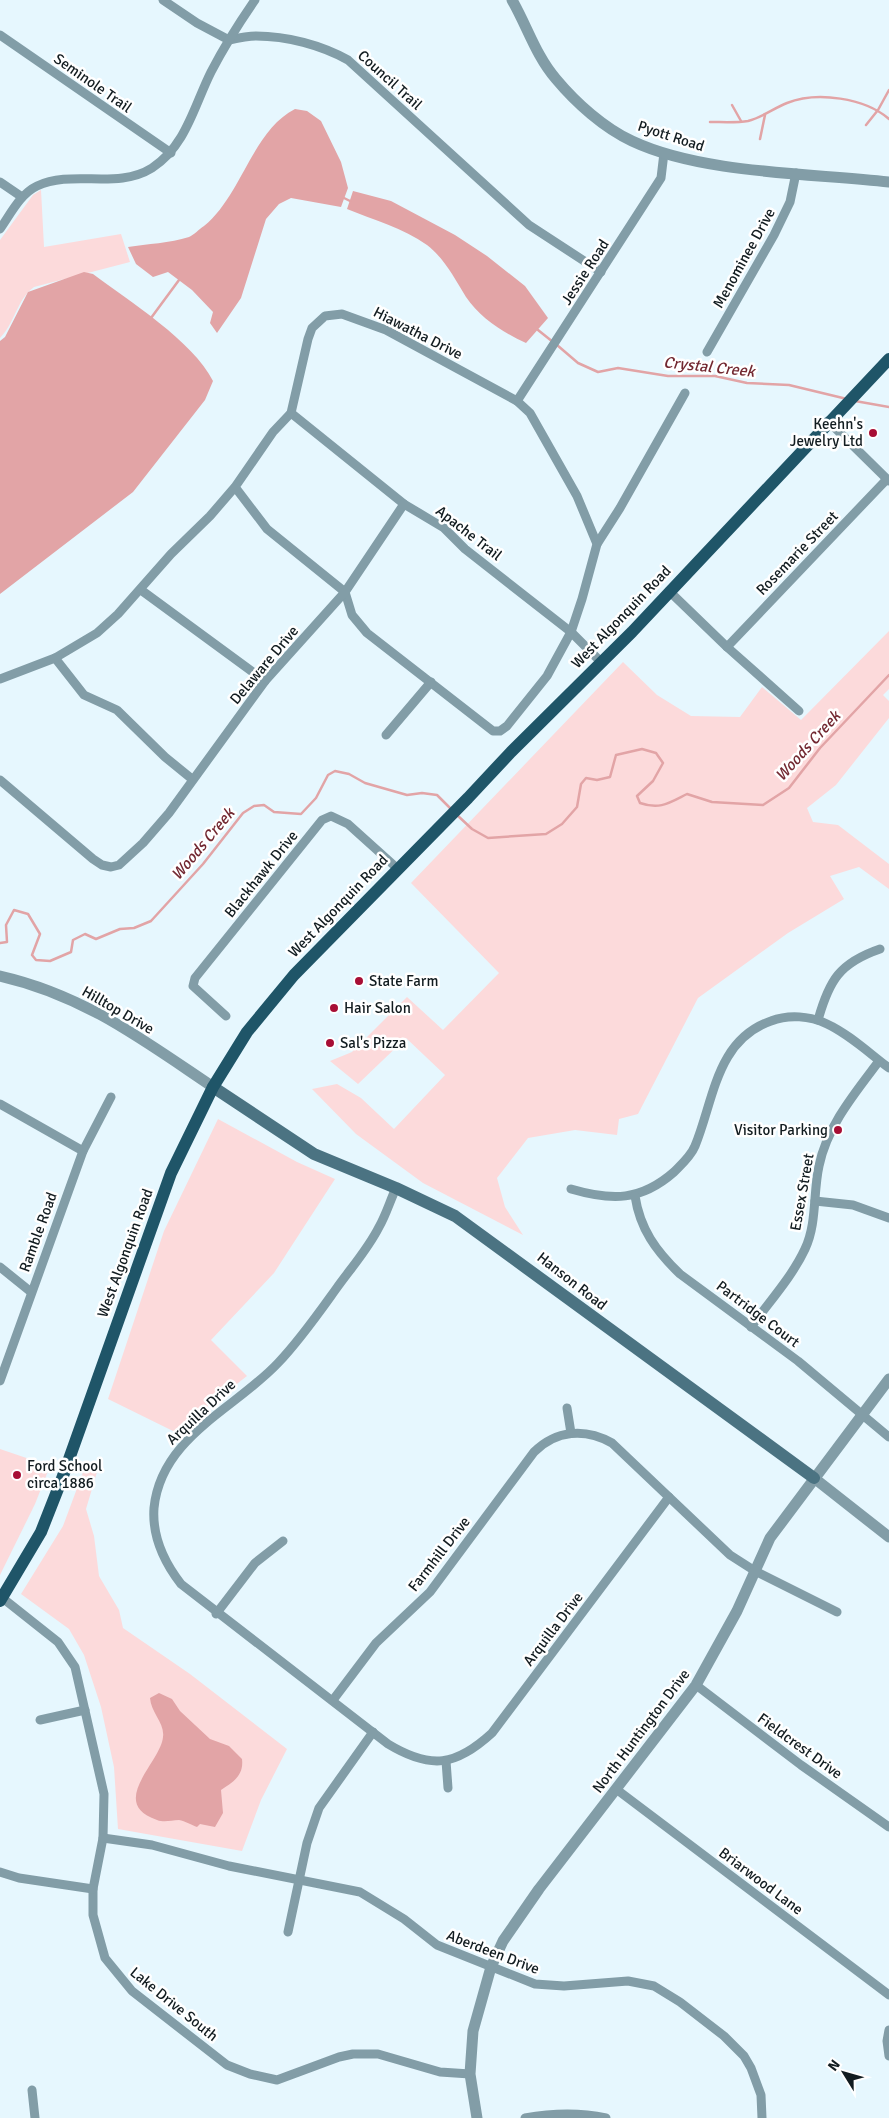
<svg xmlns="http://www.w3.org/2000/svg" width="889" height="2118" viewBox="0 0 889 2118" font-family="Signika,sans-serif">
<rect width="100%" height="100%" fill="#e6f7fe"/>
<!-- green -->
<g fill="#fcdadb">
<path d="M41,190L44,247L121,234L130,262L34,287C17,299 15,323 0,338V240L33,195Z"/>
<path d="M889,631V689L883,695L889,701V718L836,785L807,808L813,822L838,825L889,864V889L859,867L830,876L844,899L788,933L698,998L638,1114L619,1119L617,1135L575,1130L528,1138L497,1178L505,1207L523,1235L423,1183L356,1134L312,1089L337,1084L361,1098L394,1129L445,1075L406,1038L358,1084L330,1061L352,1052L407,997L443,1030L499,973L411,883L623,662L657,695L691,716L740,717L762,687L801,720Z"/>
<path d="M218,1119L297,1162L335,1179L274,1273L211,1340L247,1376L175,1432L108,1399L164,1231Z"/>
<path d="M0,1449L50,1466L35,1504L0,1575Z"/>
<path d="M85,1467L97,1472L86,1509L94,1536L99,1576L119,1610L123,1628L190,1674L287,1749L261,1800L242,1851L118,1829L114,1767L101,1707L84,1655L69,1629L21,1594L63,1526Z"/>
</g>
<!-- water -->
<g fill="#e2a4a6">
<path d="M295,109L307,111L321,121L341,162L348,188L341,207L291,198L279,204L266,219L241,298L217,333L210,323L213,312L192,290L168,272L153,277L136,264L128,247C147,244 170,243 189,237C194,235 199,229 204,226C242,195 252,131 295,109Z"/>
<path d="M353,191L391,201L455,235L487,256L525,286L548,318L526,343C504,333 480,318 466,297C455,279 444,258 427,245C403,228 374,220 347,209Z"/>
<path d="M84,272L93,274C129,301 193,341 213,381L205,400L133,492L0,594V341L5,337L28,292Z"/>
<path d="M159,1693L172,1699L180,1711L210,1739L229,1746L242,1759C244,1776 233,1782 221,1790L223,1813L215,1827L200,1824L197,1827C192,1825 185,1821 179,1820C171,1820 165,1823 157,1820C107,1803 161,1762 163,1737C165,1723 151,1713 150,1698Z"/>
</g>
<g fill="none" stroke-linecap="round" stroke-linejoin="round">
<!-- stream -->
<g stroke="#e2a4a6" stroke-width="2.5">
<path d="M732,105L741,121"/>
<path d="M710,122C722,122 737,123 748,121C763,117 774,108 787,103C817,91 865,98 889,119"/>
<path d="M866,125L878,110L889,90"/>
<path d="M760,139L765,115"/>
<path d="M344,198L350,201"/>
<path d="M151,318L179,280"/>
<path d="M538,330L553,342"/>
<path d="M557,345L578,363L598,372L618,368L668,376H715L747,383L789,385L847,399"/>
<path d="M855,401L889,407"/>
<path d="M457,815L472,829L488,838L546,834L562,824L577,807L581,784L586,778L597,780L610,777L616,755L642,749L656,753L663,763L653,781L637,796L640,803C660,810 669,803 687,794L712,802L763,805L789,788L820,748L889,675"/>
<path d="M0,943L7,942L6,925L14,910L28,914L40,934L32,955L36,960L50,961L71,952L73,940L85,934L96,939L120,929L134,928L151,921L203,864L243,813L254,806L264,805L274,812L301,814L316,798L328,775L335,771L349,774L365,783L407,795L422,793L437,795L451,809"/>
</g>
<!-- minor -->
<g stroke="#829da7" stroke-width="9">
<path d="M163,0L197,23L229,40"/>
<path d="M0,35L171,153"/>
<path d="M229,40C238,38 247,36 256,36C287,36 321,45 348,60L529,225L601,272"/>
<path d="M0,182L22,197"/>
<path d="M0,229C10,215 20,194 37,186C73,169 117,190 152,168C186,146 194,106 211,72C224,47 239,23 255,0"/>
<path d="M707,352L774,235L790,202L796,173"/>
<path d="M517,401L661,178L664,153"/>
<path d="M291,413L404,504L444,528L465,549L571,632L601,662"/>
<path d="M828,421L889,481"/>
<path d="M597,544L620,508L685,393"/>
<path d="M141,590L265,681"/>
<path d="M669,591L727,647L799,711"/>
<path d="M727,647L887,479"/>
<path d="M55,658L84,695L117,710L165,757L192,779"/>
<path d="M0,679L55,658L97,633L118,614L171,554L210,516L235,487L273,432L291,413L308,339L312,328L325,316L342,314L386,330L517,401L530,413L577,496L597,544L582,599L571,632L547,676L507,726L500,731H493L367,633L352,615L345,592L267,529L235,487"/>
<path d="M386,735L431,682"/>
<path d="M0,780L93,859L102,865L111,867L119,865L143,843L169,813L265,681L345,592L404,504"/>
<path d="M226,1016L193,986L195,978L322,820L331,816L348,824L398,869"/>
<path d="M818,1020C829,981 839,963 880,949"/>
<path d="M0,1104L83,1151"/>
<path d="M396,1188C390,1201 386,1215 379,1227C368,1249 351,1268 336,1289C318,1314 300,1340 278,1363C235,1409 161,1437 154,1508C152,1536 164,1562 181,1584L388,1744C431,1770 456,1766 492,1733L669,1497"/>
<path d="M571,1189C612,1201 641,1201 674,1172C682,1164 691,1156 695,1146C714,1100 716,1040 771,1021C789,1014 810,1016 827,1024C849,1034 870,1054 889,1068"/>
<path d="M635,1196C640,1229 656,1251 680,1274L798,1361L889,1437"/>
<path d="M815,1201L853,1205L889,1218"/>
<path d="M0,1267L31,1292"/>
<path d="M751,1327C769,1302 792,1277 805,1249C817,1224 813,1193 819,1166C827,1126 855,1093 879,1061"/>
<path d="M0,1381L83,1151L111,1097"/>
<path d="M567,1408L571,1433"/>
<path d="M0,1596L58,1642L75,1667L104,1794L103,1838L93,1889V1915L105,1958L132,1991L227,2065L250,2074L277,2080L339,2057L353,2054H378L440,2072L470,2074"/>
<path d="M216,1614L255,1563L283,1541"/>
<path d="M696,1685L801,1765L889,1827"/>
<path d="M333,1700L376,1643L430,1592L534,1452C556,1430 585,1428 612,1443L730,1555L755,1571L837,1612"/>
<path d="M40,1720L85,1710"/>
<path d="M446,1761L448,1788"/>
<path d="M616,1789L889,1995"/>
<path d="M103,1838L152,1845L229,1866L360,1892L404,1919L437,1945L535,1984L564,1986L628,1981L654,1986L680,2002L724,2036L744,2056L751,2068L761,2095L762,2118"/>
<path d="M0,1872L19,1878L93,1889"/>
<path d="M288,1932L307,1843L319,1808L373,1732"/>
<path d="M889,2030L887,2041L889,2056"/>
<path d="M32,2090L35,2118"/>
<path d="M525,2118C553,2113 578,2112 606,2118"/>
</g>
<!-- tertiary -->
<g stroke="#829da7" stroke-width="11">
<path d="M512,0C527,26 536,56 556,79C576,103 604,128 632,141C702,174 811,173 889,182"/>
<path d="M0,976C84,995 143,1040 213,1087"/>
<path d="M814,1478L889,1537"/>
<path d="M477,2118L470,2074L473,2031L491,1967L503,1941L539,1889L696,1685L737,1611L770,1538L889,1379"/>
</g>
<!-- secondary -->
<path stroke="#4b7382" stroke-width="12" d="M213,1087L314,1154L396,1188L455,1216L814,1478"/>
<!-- primary -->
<path stroke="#1f5568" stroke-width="12" d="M0,1601L41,1532L63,1476L171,1173L213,1087L247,1032L294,975L468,798L511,752L632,632L889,359"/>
</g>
<!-- markers -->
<g fill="#a70e35" stroke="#fff" stroke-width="2">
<circle cx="873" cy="433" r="5"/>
<circle cx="359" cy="981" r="5"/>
<circle cx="334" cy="1008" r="5"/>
<circle cx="330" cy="1043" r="5"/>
<circle cx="838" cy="1130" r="5"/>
<circle cx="17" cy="1475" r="5"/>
</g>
<g text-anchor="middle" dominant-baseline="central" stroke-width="5" stroke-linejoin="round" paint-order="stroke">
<!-- street labels -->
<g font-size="15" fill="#121c20" stroke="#fff">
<text transform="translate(390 80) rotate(42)">Council Trail</text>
<text transform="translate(93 83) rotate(35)">Seminole Trail</text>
<text transform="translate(671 136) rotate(18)">Pyott Road</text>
<text transform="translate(744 258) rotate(-61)">Menominee Drive</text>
<text transform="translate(585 272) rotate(-57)">Jessie Road</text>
<text transform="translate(418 333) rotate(27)">Hiawatha Drive</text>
<text transform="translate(469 533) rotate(38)">Apache Trail</text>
<text transform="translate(797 553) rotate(-46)">Rosemarie Street</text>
<text transform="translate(621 617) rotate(-46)">West Algonquin Road</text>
<text transform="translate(264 665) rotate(-50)">Delaware Drive</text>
<text transform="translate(261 874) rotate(-51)">Blackhawk Drive</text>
<text transform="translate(338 906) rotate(-46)">West Algonquin Road</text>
<text transform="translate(118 1010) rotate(30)">Hilltop Drive</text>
<text transform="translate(802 1192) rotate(-80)">Essex Street</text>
<text transform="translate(38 1232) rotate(-70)">Ramble Road</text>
<text transform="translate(125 1253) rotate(-70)">West Algonquin Road</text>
<text transform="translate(572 1281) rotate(38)">Hanson Road</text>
<text transform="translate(758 1314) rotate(37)">Partridge Court</text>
<text transform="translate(201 1412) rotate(-43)">Arquilla Drive</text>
<text transform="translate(439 1554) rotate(-52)">Farmhill Drive</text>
<text transform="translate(553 1629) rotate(-53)">Arquilla Drive</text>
<text transform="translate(641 1731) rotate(-53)">North Huntington Drive</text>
<text transform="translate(800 1746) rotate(36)">Fieldcrest Drive</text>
<text transform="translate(761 1881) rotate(37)">Briarwood Lane</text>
<text transform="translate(493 1952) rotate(21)">Aberdeen Drive</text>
<text transform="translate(174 2004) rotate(39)">Lake Drive South</text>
</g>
<!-- poi labels -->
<g font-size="15" fill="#121c20" stroke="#fff" text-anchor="start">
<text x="863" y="424" text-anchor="end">Keehn's<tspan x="863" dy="17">Jewelry Ltd</tspan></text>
<text x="369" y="981">State Farm</text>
<text x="344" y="1008">Hair Salon</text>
<text x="340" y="1043">Sal's Pizza</text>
<text x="828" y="1130" text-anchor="end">Visitor Parking</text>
<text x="27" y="1466">Ford School<tspan x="27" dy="17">circa 1886</tspan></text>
</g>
<!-- water labels -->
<g font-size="16" font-style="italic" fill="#722831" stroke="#fff">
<text transform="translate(709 367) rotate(6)">Crystal Creek</text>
<text transform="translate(808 746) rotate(-48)">Woods Creek</text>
<text transform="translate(203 844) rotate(-50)">Woods Creek</text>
</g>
</g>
<!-- north arrow -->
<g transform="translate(844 2073) rotate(307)" stroke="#ffffff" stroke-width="4" paint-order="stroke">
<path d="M0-4L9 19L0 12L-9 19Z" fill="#121c20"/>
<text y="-8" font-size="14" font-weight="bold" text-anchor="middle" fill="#121c20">N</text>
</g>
</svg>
